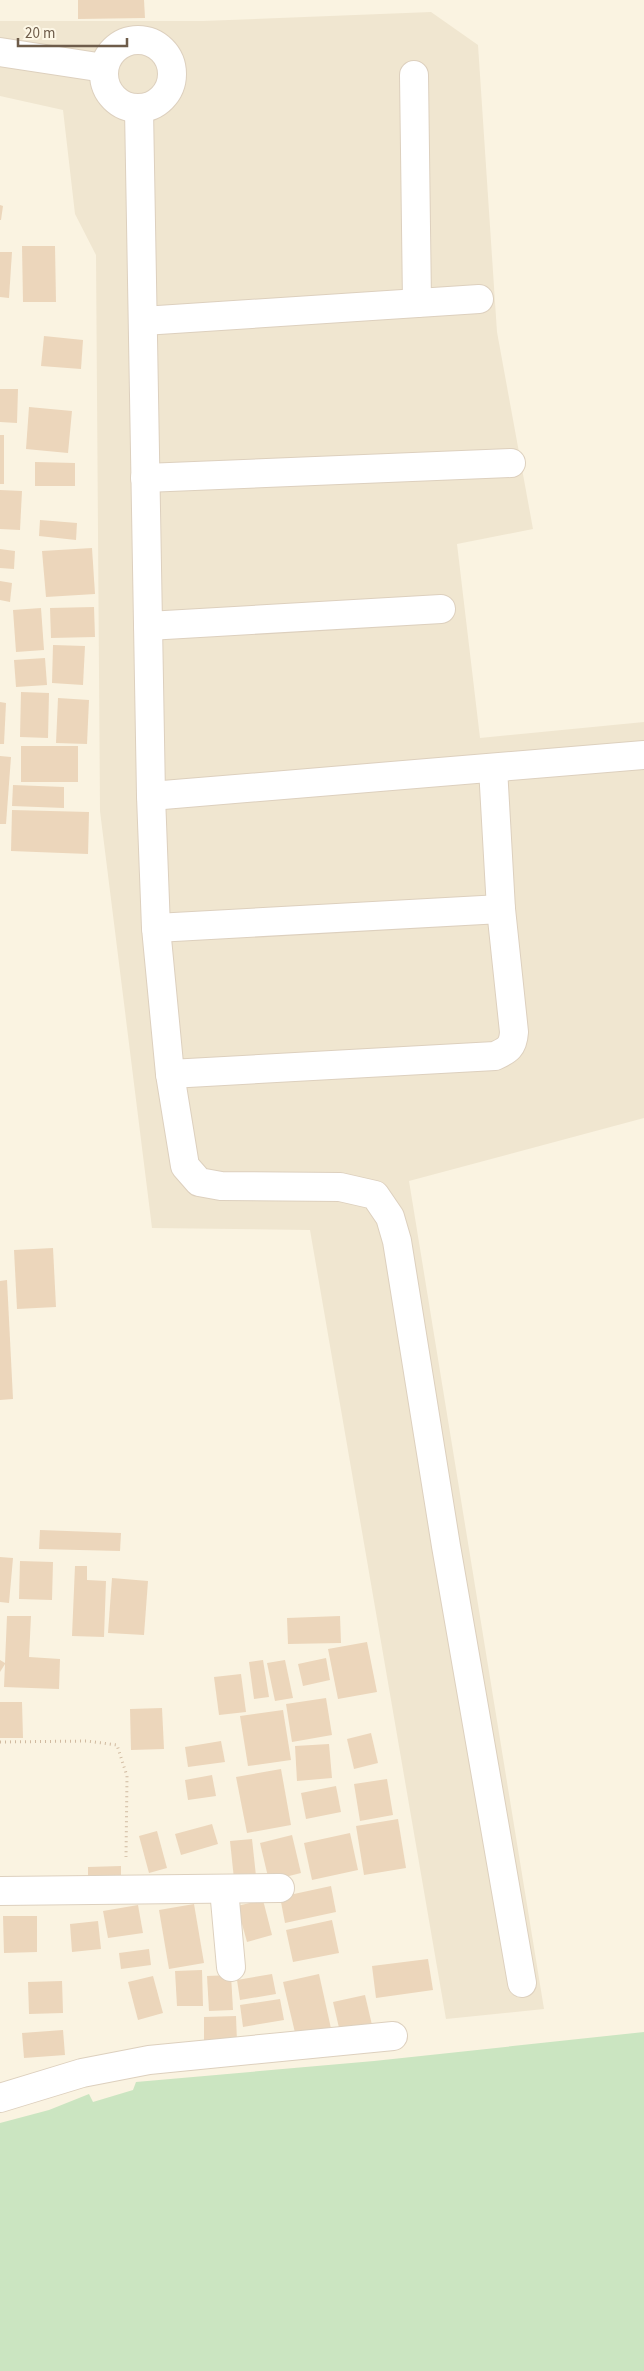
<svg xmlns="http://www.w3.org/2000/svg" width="644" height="2371" viewBox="0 0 644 2371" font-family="'Source Sans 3',sans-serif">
<rect width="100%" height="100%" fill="#faf3e1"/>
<!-- residential -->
<path fill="#f0e6d0" d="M431,12L478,45L497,332L533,529L457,544L480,738L644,722V1118L409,1181L544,2009L446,2019L310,1230L152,1228L100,811L96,255L75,214L63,110L0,96V21H203Z"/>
<!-- green -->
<path fill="#cbe5c1" d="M644,2032V2371H0V2123L49,2110L89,2094L93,2102L133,2090L136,2082L374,2061Z"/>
<!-- building -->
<g fill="#ecd6bb">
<path d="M78,0H144L145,18L78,19Z"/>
<path d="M0,205L3,206L1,220H0Z"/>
<path d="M22,246H55L56,302H23Z"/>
<path d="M0,252H12L9,298L0,297Z"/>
<path d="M44,336L83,340L81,369L41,366Z"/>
<path d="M0,389H18L17,423L0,422Z"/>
<path d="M29,407L72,411L68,453L26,449Z"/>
<rect x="0" y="435" width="4" height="49"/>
<path d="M35,462L75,463V486H35Z"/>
<path d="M0,490L22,491L20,530L0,529Z"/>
<path d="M40,520L77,523L76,540L39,536Z"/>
<path d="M92,548L95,594L46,597L42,551Z"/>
<path d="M0,549L15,551L14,569L0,568Z"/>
<path d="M0,581L12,583L10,602L0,600Z"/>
<path d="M94,607L95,637L51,638L50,608Z"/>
<path d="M41,608L44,650L16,652L13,610Z"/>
<path d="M53,645L85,646L83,685L52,683Z"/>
<path d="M45,658L47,685L16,687L14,660Z"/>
<path d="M21,692L49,693L48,738L20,737Z"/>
<path d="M58,698L89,700L87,744L56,743Z"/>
<path d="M0,702L6,703L4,744H0Z"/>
<rect x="21" y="746" width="57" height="36"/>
<path d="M0,756L11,757L6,824H0Z"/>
<path d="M13,785L64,787V808L12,806Z"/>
<path d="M12,810L89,812L88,854L11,851Z"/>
<path d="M53,1248L56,1307L17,1309L14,1250Z"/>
<path d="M7,1280L13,1399L0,1400V1281Z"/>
<path d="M40,1530L121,1533L120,1551L39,1549Z"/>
<path d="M0,1557L13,1558L9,1603L0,1602Z"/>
<path d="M20,1561L53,1562L52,1600L19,1599Z"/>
<path d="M75,1566H87V1580L106,1581L104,1637L72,1636Z"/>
<path d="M112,1578L148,1581L144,1635L108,1633Z"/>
<path d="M7,1616H31L29,1657L60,1659L59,1689L4,1687L5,1664L0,1672V1660L5,1663Z"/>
<path d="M340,1616L341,1643L288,1644L287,1618Z"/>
<path d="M367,1642L377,1692L338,1699L328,1649Z"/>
<path d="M326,1658L330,1680L303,1686L298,1664Z"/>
<path d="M263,1660L269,1697L254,1699L249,1662Z"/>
<path d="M285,1660L293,1698L275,1701L267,1663Z"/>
<path d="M241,1674L246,1712L219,1715L214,1677Z"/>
<path d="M326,1698L332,1735L292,1742L286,1704Z"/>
<path d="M0,1702H22L23,1738H0Z"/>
<path d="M162,1708L164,1749L131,1750L130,1709Z"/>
<path d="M283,1710L291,1760L248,1766L240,1716Z"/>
<path d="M371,1733L378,1763L354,1769L347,1739Z"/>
<path d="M221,1741L225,1762L188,1767L185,1747Z"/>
<path d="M329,1744L332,1778L297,1781L295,1746Z"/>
<path d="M281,1769L291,1825L247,1833L236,1777Z"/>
<path d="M212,1775L216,1796L188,1800L185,1780Z"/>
<path d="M387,1779L393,1815L360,1821L354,1784Z"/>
<path d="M336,1786L341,1812L306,1819L301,1793Z"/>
<path d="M398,1819L406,1868L364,1875L356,1826Z"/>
<path d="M212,1824L218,1844L181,1855L175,1834Z"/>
<path d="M157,1831L167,1868L149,1873L139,1836Z"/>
<path d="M350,1833L358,1870L312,1880L304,1843Z"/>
<path d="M292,1835L301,1873L269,1881L260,1843Z"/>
<path d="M252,1839L256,1876L234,1879L230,1841Z"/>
<path d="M121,1866V1887L88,1888V1867Z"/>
<path d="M331,1886L336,1912L285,1923L280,1897Z"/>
<path d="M263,1900L272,1935L247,1942L237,1906Z"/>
<path d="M194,1904L204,1963L169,1969L159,1910Z"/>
<path d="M138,1905L143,1933L108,1938L103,1911Z"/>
<path d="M3,1916H37V1952L4,1953Z"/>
<path d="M332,1920L339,1953L293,1962L286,1930Z"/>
<path d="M98,1921L101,1949L72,1952L70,1924Z"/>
<path d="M149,1949L151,1965L121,1969L119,1953Z"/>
<path d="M428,1959L433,1990L376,1998L372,1966Z"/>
<path d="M202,1970L203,2006H177L175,1971Z"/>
<path d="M272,1974L276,1994L240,2000L237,1980Z"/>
<path d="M319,1974L332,2033L297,2041L283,1982Z"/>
<path d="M231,1975L233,2010L209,2011L207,1976Z"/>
<path d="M153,1976L163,2013L138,2020L128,1982Z"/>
<path d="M62,1981L63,2013L29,2014L28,1982Z"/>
<path d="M365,1995L372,2025L340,2032L333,2002Z"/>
<path d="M280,1999L284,2020L243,2027L240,2005Z"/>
<path d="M236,2016L237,2042H204V2017Z"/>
<path d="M63,2030L65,2055L24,2058L22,2033Z"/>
</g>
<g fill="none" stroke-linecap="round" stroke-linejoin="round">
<!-- street casing -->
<g stroke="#ddd0be" stroke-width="30">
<g id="street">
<circle cx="138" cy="74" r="34"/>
<path d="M0,52L104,68"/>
<path d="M414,75L417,303"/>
<path d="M139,109L151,796L156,928L170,1074L185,1166L199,1182L221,1186L340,1187L375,1195L390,1217L397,1241L446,1546L522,1983"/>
<path d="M143,321L479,299"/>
<path d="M145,478L511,463"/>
<path d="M148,626L441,609"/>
<path d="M151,796L644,755"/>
<path d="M156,928L501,909"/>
<path d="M170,1074L495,1056C508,1050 513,1047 514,1032L501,909L493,768"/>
<path d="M224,1889L231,1967"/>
<path d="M0,1891L280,1888"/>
<path d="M0,2098L82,2073L149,2060L393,2036"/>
</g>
</g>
<!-- path -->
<path stroke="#d0b99f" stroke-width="3" stroke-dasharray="1 4" stroke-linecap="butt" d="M0,1742L87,1741L117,1745L127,1776L126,1857"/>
<!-- street -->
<use href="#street" stroke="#fff" stroke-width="28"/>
</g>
<!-- scale -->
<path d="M18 38v8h109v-8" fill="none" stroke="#6e5c4a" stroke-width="2.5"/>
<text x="25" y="38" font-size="15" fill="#6e5c4a" stroke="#fdf7e6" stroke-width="4" paint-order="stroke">20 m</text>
</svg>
